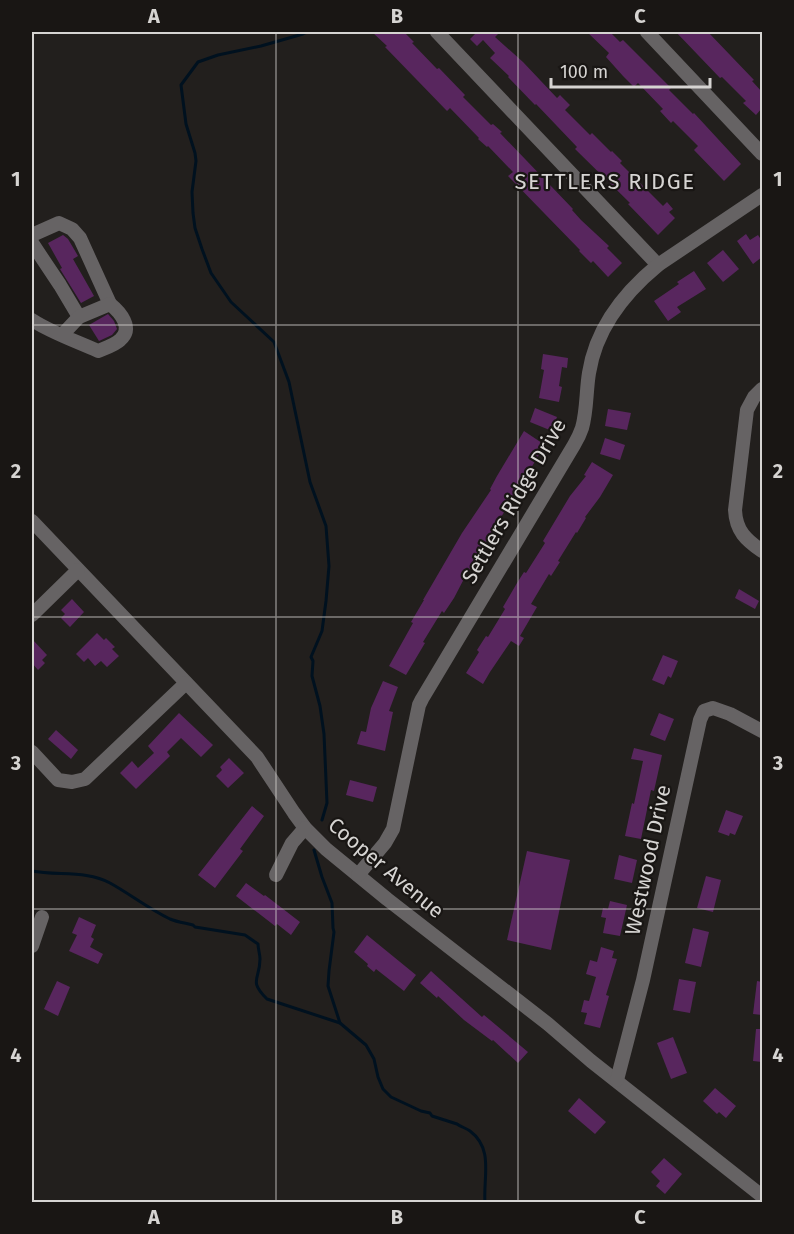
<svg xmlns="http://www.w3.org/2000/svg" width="794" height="1234" viewBox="0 0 794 1234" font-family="'Fira Sans',sans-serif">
<rect width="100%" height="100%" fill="#221f1d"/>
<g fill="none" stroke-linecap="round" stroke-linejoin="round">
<!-- stream -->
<g stroke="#00111f" stroke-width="3">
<path d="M307,32L303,34L261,46L218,55L198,62L181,85L186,124L195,153L196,161L192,192L193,213L195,228L202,249L211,273L231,302L274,342L289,382L310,482L326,526L329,566L326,601L322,631L311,657L313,661L312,676L320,706L324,734L327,803L322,820"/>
<path d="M314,850L322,877L332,903L333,928L334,932L329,971L328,986L340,1023"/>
<path d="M32,871C57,876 87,870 110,883C130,894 149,909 170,919C177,922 185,923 193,925L195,927L245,935L258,944C258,949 260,954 260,959C260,980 248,980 267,999L340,1023L366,1045L374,1059L378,1077L383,1089L391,1097L421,1111L430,1113L432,1116L457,1124C461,1127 466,1128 470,1131C494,1149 483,1177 485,1202"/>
</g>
</g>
<!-- building -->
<g fill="#58265e">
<path d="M372,32H404L414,42L412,43L437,69L439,68L465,95L463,97L491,125L493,124L502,132L500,133L573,209L572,210L581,220L609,246L607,248L622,263L608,277L593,261L591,263L579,251L580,250L508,176L513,172L488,146L487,147L478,139L479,138L450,108L447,111L385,47L387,46Z"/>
<path d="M475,32H500L495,37L523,62L557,98L560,95L570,105L565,110L590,135L592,133L611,152L612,151L622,161L620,163L663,206L667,202L673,209L669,212L675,218L658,235L628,204L630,203L575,149L577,147L536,104L535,105L508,77L509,76L490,58L495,53L483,40L477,46L470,39L476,33Z"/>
<path d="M587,32H610L620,42L623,40L671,88L669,90L693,114L694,113L741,164L724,181L694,150L698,146L673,121L671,123L660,111L663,109L638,83L634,87L623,76L606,57L609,53Z"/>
<path d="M676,32H708L754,80L752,81L762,92V108L756,115L743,103L746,101L722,77L720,78Z"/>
<path d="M746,234L750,240L758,235L762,241V257L753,264L737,241Z"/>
<path d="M63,235L68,239L78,256L73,259L94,296L81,303L60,269L62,268L48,243Z"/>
<path d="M723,250L739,269L723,282L707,263Z"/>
<path d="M694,271L706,289L677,307L681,312L668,321L654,301L679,284L677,282Z"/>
<path d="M108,314L114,321L117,329L112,335L99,341L89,325Z"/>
<path d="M543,354L568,358L567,368L562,367L559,386L562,387L559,402L539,398L544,370L541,369Z"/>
<path d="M535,408L557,417L552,431L530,422Z"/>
<path d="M608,409L631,413L627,430L605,426Z"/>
<path d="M524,431L545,445L492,532H493L466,575L454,598L444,613L442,611L423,642L425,643L406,675L389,666L413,623L411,622L424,600H423L462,533L491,490L490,489L497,476Z"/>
<path d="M605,438L625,445L620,460L600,454Z"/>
<path d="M592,462L613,475L600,497L585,517L586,518L577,533L576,532L558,561L560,562L551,576L549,574L531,604L537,607L520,636L524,638L519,646L511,641L490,672L483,684L466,673L479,652L477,650L486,636L488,637L505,609L503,607L517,583L524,572L526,573L545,543L543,541L570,496L586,476L584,475Z"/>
<path d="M739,589L759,601L755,609L735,598Z"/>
<path d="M72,599L84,612L70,627L61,618L65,614L61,610Z"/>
<path d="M97,633L104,640L106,638L115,647L112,649L119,656L107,667L101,661L95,666L88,658L84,662L76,654Z"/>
<path d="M32,639L47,655L42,660L45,663L38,670L32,663Z"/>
<path d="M663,655L678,661L671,678L668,676L664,685L652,680Z"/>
<path d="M383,681L398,687L389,711L393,712L385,751L357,744L361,731L366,732L371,708Z"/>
<path d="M179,713L213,745L201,757L181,738L167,752L170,756L136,789L120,773L132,761L138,768L154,753L148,746Z"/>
<path d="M659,713L674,719L665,741L650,735Z"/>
<path d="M56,730L78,750L71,759L48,739Z"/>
<path d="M634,748L662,755L654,791L651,790L641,839L625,836L632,803L634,804L643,761L631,759Z"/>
<path d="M229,758L244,773L228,788L216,776L222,770L220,767Z"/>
<path d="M350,780L377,787L373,802L346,795Z"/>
<path d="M252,806L264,816L240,849L243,851L215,888L198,875Z"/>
<path d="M726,810L743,816L735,835L730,833L729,836L718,832Z"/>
<path d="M527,851L570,860L551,950L507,940Z"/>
<path d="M619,855L637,860L632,883L614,879Z"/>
<path d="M706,876L721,880L713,912L697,908Z"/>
<path d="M246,883L264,896L265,895L300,922L291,935L277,924L275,926L236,896Z"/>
<path d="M610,901L627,905L620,936L603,933L606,918L601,917L603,908L608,909Z"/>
<path d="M79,917L96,925L91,937L94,939L90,947L103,954L98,964L69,951L77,935L72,933Z"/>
<path d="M693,928L709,932L701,967L685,963Z"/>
<path d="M367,935L416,975L404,991L376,969L374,972L367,966L368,964L354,952Z"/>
<path d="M601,947L614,951L612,958L617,959L606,995L609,996L600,1028L584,1024L587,1013L581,1012L584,1000L589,1001L596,977L586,974L590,960L597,962Z"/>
<path d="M431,971L482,1017L484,1015L528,1052L518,1063L493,1040L492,1041L464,1020L438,996L437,998L420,983Z"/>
<path d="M679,979L696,982L690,1013L673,1010Z"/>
<path d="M57,981L70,987L58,1016L44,1009Z"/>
<path d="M757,981L762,982V1015L753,1014Z"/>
<path d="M756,1029H762V1062L753,1061Z"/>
<path d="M673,1037L687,1073L671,1079L657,1043Z"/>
<path d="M715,1088L736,1106L726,1118L719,1112L717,1114L703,1101Z"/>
<path d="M579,1098L606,1122L595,1134L568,1111Z"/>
<path d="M664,1158L682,1174L665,1194L656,1186L660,1181L651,1172Z"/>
</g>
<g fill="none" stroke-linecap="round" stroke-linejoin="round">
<!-- minor -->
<g stroke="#666364" stroke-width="14">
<path d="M437,32L658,265"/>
<path d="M647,32L762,154"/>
<path d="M32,235L59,223L72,229L80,238L110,304"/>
<path d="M32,243L60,285L79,317"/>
<path d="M32,320C52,333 76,341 98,351C105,348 115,345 120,340C134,328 120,312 110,304L79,317L62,335"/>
<path d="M762,389L754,397L747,410L735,510C736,531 746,540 762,551"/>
<path d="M32,521L257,757L294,813L305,828L326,849L387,899L548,1024L591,1061L762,1196"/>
<path d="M32,615L78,570"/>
<path d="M32,752L58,780L72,782L85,779L186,683"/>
<path d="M276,875L292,843L305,828"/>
<path d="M358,875L385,843L393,829L415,724L419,705L422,699L574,445C577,440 580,434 582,428C587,411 586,391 589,373C596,328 624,293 658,265L762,195"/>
<path d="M32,946L42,917"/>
<path d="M617,1080L643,980L700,720L704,711L713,708L730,714L762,731"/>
</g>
</g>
<!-- grid -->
<path fill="none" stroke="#d6d4d2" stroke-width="1.5" stroke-opacity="0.55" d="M276,32V1202M518,32V1202M32,325H762M32,617H762M32,909H762"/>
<g text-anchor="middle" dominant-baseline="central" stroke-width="4.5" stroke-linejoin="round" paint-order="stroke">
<!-- street labels -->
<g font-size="21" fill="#d6d4d2" stroke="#191614">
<text transform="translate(514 501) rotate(-60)">Settlers Ridge Drive</text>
<text transform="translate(648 860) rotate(-78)">Westwood Drive</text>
<text transform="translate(386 868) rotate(40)">Cooper Avenue</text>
</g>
<!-- neighbourhood labels -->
<g font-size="22" letter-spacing="1.5" fill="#d6d4d2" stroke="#191614">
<text x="605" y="181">SETTLERS RIDGE</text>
</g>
</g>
<!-- border -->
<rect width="794" height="1234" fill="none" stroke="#191614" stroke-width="66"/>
<!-- scale -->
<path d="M551 78v9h159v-9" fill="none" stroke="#d6d4d2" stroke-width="3"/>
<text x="560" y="78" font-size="18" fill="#d6d4d2" stroke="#191614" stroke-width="4.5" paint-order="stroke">100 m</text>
<rect x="33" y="33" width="728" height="1168" fill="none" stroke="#d6d4d2" stroke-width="2"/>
<g font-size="20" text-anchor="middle" font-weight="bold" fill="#d6d4d2">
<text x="154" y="23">A</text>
<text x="397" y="23">B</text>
<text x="640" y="23">C</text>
<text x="16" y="186">1</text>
<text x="778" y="186">1</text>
<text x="16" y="478">2</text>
<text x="778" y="478">2</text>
<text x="16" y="770">3</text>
<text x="778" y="770">3</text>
<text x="16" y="1062">4</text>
<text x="778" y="1062">4</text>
<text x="154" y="1224">A</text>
<text x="397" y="1224">B</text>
<text x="640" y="1224">C</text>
</g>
</svg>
